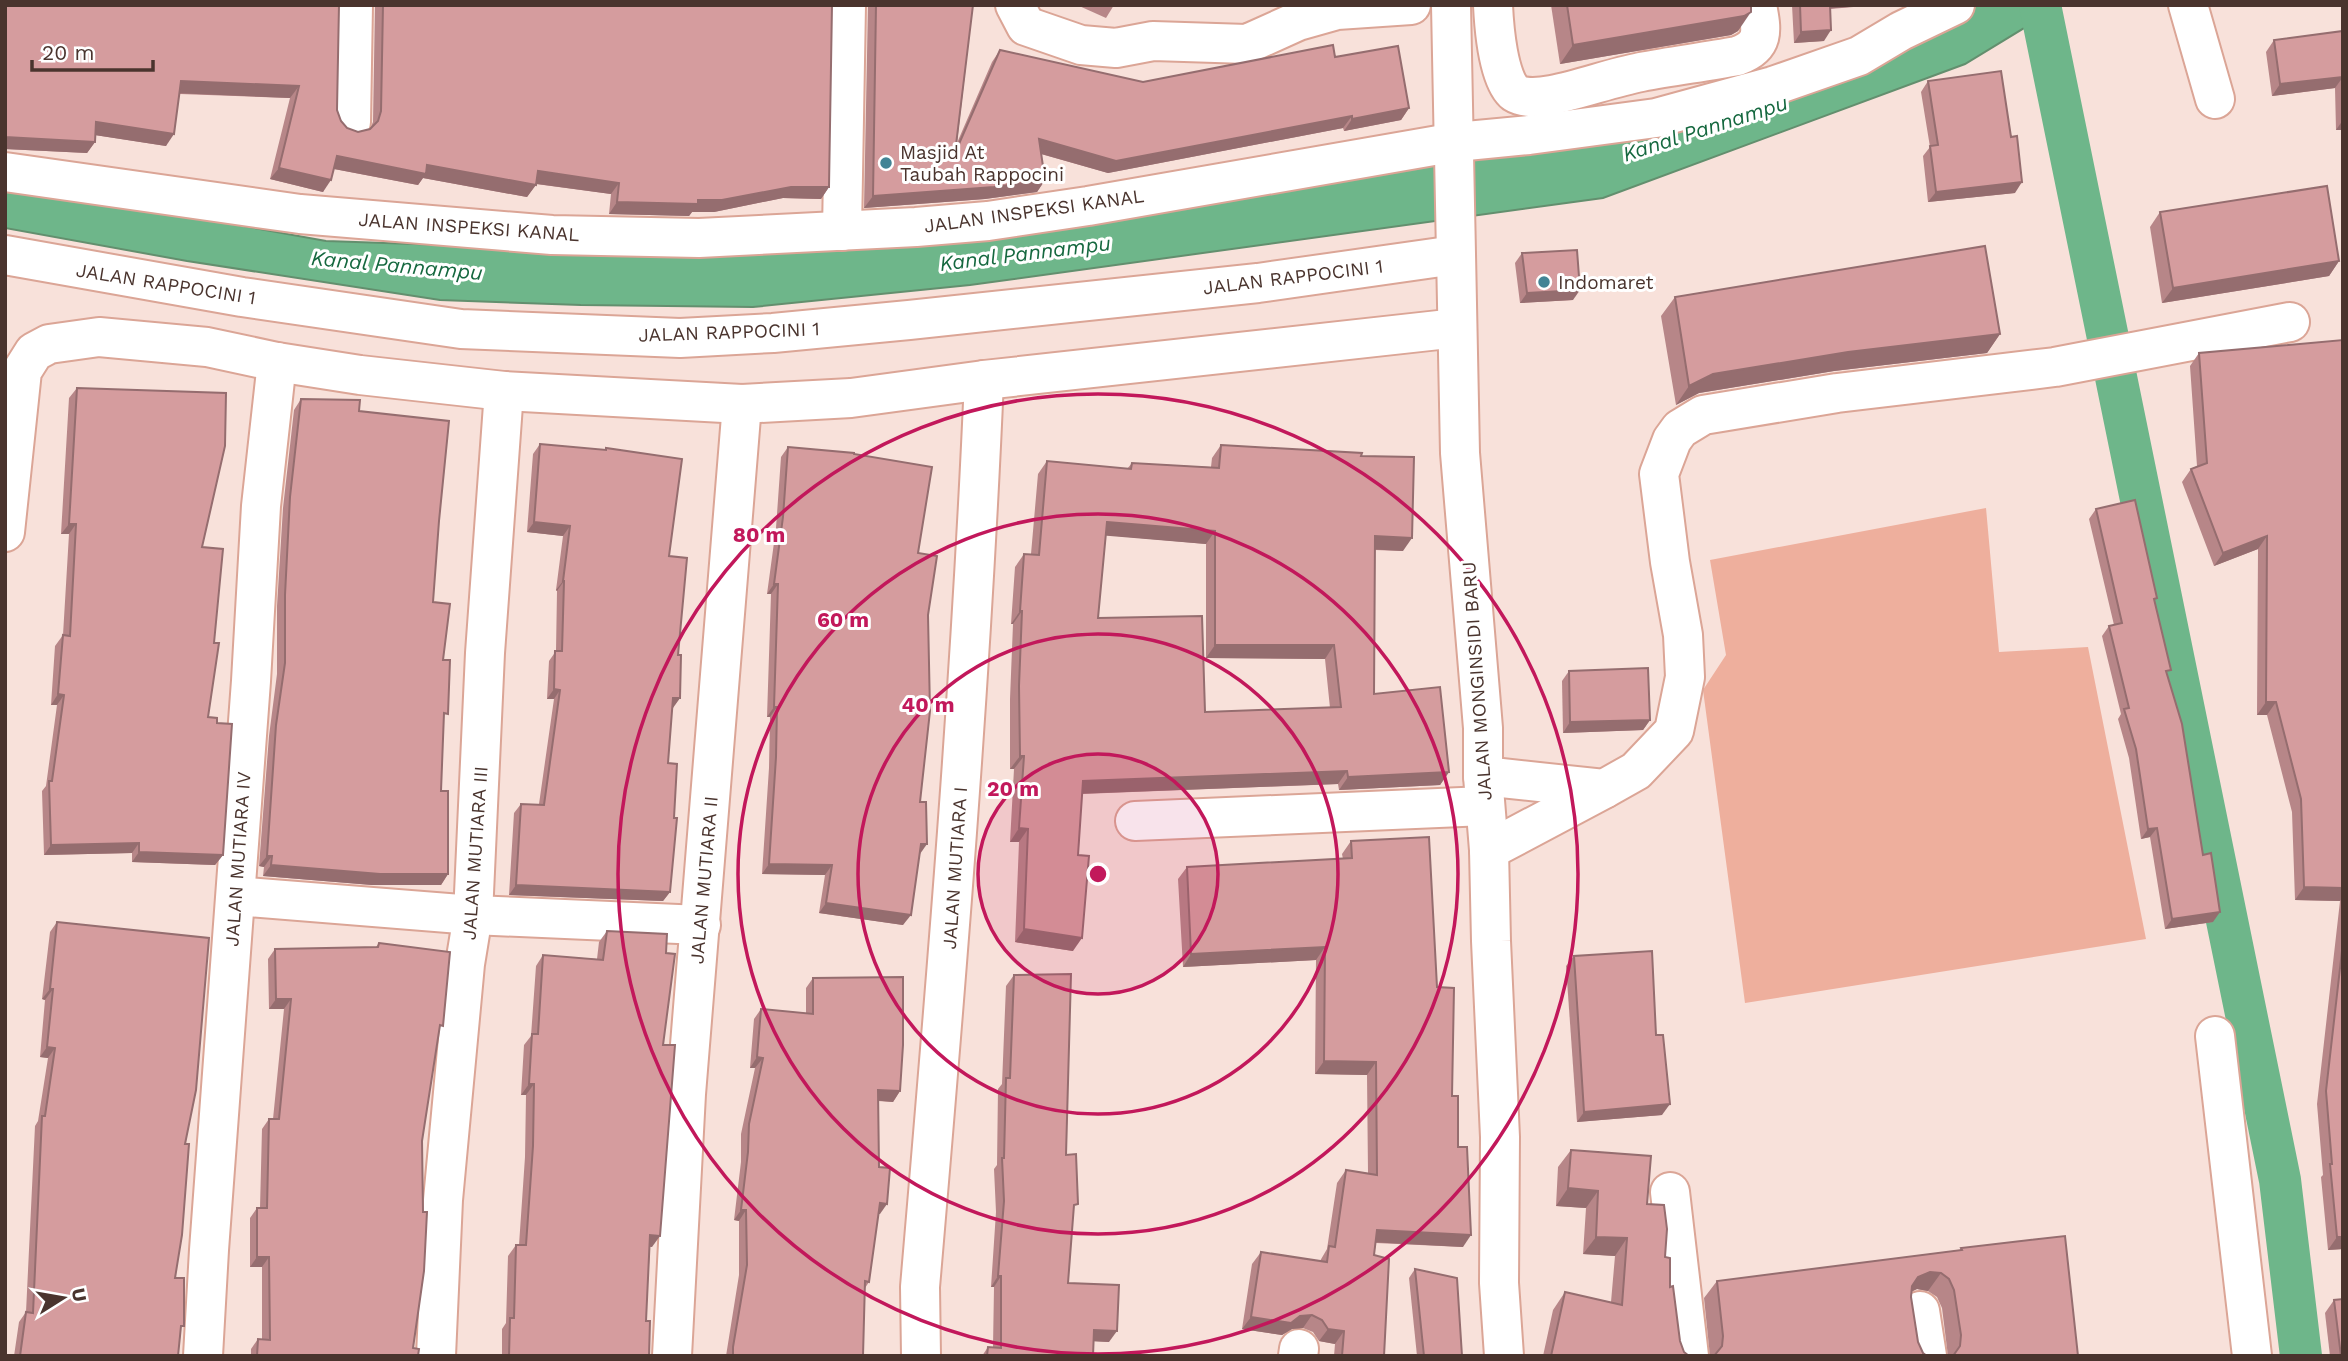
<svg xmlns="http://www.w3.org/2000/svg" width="2348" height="1361" viewBox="0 0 2348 1361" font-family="'Work Sans',sans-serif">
<rect width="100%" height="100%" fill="#f8e1da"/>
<!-- green -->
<path fill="#eeaf9d" d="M1986,508L1999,652L2088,647L2146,939L1745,1003L1703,690L1726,655L1710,560Z"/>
<!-- water -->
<path fill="#6eb68a" stroke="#638f6e" stroke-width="2" d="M1964,5H2062L1965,64L1603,198L970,285L753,307L581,305L440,300L187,261L5,228V183L326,241L705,254L954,238L1311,187L1648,127Z"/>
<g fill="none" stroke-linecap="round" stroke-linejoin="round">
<!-- canal -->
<path stroke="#6eb68a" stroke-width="42" d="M2040,5L2280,1180L2301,1356"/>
<!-- minor casing -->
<g stroke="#dba596" stroke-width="42">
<g id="minor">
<path d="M1015,5L1026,26L1081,45L1116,48L1153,41L1247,44L1298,21L1337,10L1411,5"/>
<path d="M1451,5L1460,453L1483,728V776L1489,850L1491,941L1500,1137L1499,1283L1504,1356"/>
<path d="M1493,5C1494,26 1498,80 1515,93C1524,99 1541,97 1552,95C1582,89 1611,78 1641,72C1672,66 1705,62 1737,56C1765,46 1762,31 1757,5"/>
<path d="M2188,5L2215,99"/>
<path d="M351,122L353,5"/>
<path d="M5,172L300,214L552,235L699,238L916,227L988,221L1088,206L1456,142L1529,135L1656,118L1773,86L1859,56L1901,31L1955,5"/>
<path d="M842,231L846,5"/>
<path d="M5,255L242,297L461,329L680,338L773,333L909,320L1258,283L1455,255"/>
<path d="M5,532L22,371L34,352L49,344L99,337L207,347L277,362L360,375L504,391L742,404L851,398L984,380L1457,328"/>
<path d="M1483,776L1604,789L1636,771L1674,731L1685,677L1683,635L1670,562L1659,474L1672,440L1680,429L1703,415L1837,393L2055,367L2290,322"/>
<path d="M1135,821L1485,806"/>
<path d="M1489,850L1604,789"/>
<path d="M236,896L473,915L701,925"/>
<path d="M2215,1036L2252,1356"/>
<path d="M1670,1192L1689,1356"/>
<path d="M1920,1311L1927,1356"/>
<path d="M203,1356L209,1250L251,681L261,506L277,362"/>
<path d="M436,1356L443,1200L465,964L473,915L485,653L504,391"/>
<path d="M672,1356L686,1094L742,404"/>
<path d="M921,1356L920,1287C946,985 971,683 984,380"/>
<path d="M1298,1356L1299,1349"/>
</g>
</g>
<!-- minor -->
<use href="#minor" stroke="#fff" stroke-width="38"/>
</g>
<!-- wall -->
<g fill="#b78688" fill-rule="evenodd">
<path d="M339,5L337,110L341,121L347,128L358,132L370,129L373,122L375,5H832L829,187L821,199L783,198L714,212H692L689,216L609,214L611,194L536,184L527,197L423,178L418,185L334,169L323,192L270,179L290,98L180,94L166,146L95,135V142L87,153L5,149Z"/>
<path d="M868,5H973L957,143L992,62L1000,50L1143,82L1335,57L1409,108L1401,120L1344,131L1343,128L1108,173L1041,154L1045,180L1037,192L985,199L864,208Z"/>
<path d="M1077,5H1114L1106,18Z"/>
<path d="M1551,5H1751L1738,31L1731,35L1560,64Z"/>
<path d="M1792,5H1877L1830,9L1824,41L1794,43Z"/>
<path d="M2343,31V130H2336L2335,88L2272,96L2266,52L2274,40Z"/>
<path d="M1928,81L2011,137L2015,193L1928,202L1923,156L1930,147L1921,92Z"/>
<path d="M2160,212L2339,261L2329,276L2162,303L2150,227Z"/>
<path d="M1522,253L1573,300L1520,303L1515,263Z"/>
<path d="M1675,297L2000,334L1987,353L1834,371L1699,393L1676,405L1661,316Z"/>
<path d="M2343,340V1249L2328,1250L2321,1177L2323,1175L2317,1104L2340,901L2295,900L2292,812L2267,715H2257L2258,549L2214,566L2182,482L2191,469L2197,466L2190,366L2199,353Z"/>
<path d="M77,388L202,547L208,717L217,723L223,855L215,865L132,862V853L44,855L42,791L46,786L57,705H51L55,646L63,635L69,534H61L69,398Z"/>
<path d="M301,399L359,411L439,521L433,602L443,660V721L441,791L448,874L441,885H372L263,876L264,867L259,866L269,736L277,674V606L283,508L294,410Z"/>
<path d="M540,444L605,450L606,448L669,556L678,655L680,698L672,708L668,763L670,892L663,901L509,895L514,813L521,804H539L554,699H547L549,661L556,651L557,591L556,590L563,536L527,532L533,454Z"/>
<path d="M1221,445L1361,456L1403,551L1375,550L1374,694L1449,772L1440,785L1339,790L1338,784L1082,794L1073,951L1015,942L1019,842H1010L1014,769H1010V699L1013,624H1011L1015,567L1024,554H1031L1038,474L1047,461L1127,469L1132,463L1211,467L1212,458ZM1106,535L1206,544V658L1325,659L1330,708L1205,712L1098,618Z"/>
<path d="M788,447L854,454L918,553L928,615L920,802V854L903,925L819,913L825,875L762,874L769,768L770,717H767L771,594H767L776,528L781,457Z"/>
<path d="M2096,509L2155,602L2167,676L2213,922L2165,929L2150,837L2141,839L2129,758L2118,719L2121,714L2102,636L2109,626L2114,625L2089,519Z"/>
<path d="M1569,671L1650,720L1643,730L1563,733L1562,681Z"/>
<path d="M1351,841L1437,987L1458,1147L1463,1247L1376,1243L1374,1255L1384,1356H1334L1335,1344L1319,1341L1313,1332L1303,1328L1292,1329L1282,1335L1242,1329L1252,1264L1261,1252L1320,1261L1327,1249L1337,1183L1346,1170L1368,1173L1367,1075L1315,1074L1316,960L1183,967L1178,879L1187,867L1343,859L1342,854Z"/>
<path d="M57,922L185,1144L175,1278L181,1331L178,1356H14L19,1322L26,1312L35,1126L38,1121L48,1058L40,1057L45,1000L42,999L50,932Z"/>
<path d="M607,931L666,953L663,1045L652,1247L650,1246L646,1321L649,1356H502V1329L506,1323L508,1256L516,1245H519L525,1157L526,1095H521L524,1045L531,1036L536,966L543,955L597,959L599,942Z"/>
<path d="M379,943L439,1032L422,1141L413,1348L418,1356H251V1349L258,1339H262V1267H250V1218L257,1208H260L262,1129L269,1119H273L284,1009H269L268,959L275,949L376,947Z"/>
<path d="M1574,956L1656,1035L1662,1115L1577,1122L1566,966Z"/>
<path d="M1014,975L1066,1155L1073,1212L1068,1283L1109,1342L1094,1341L1093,1356H982L988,1347H993L994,1287H991L996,1212L994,1169L997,1165L998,1089L1002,1084L1006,986Z"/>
<path d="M813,978L900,1091L893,1102L878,1101L880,1214H878L869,1282L865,1288L863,1356H726L739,1275V1221L734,1220L741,1162V1134L755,1068H750L754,1019L761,1009L806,1013V988Z"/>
<path d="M1571,1150L1647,1204L1665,1257L1680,1341L1684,1352L1689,1356H1543L1553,1310L1565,1292L1611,1302L1615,1256L1583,1254L1586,1208L1556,1206L1558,1167Z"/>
<path d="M1961,1248L2078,1356H1948L1942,1308L1937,1297L1928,1291L1917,1289L1911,1292V1297L1918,1342L1923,1353L1927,1356H1710L1704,1298L1717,1281L1960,1250Z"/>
<path d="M1415,1269L1462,1356H1417L1409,1278Z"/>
<path d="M2334,1300L2343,1356H2330L2325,1313Z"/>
</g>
<!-- shaded-wall -->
<g fill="#956d6f">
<path d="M1825,5H1877L1822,9Z"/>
<path d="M1751,12L1738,31L1731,35L1560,64L1573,45Z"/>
<path d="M1831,30L1824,41L1794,43L1801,32Z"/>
<path d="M2343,77L2335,88L2272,96L2280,84Z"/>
<path d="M181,81L299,86L290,98L173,93Z"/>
<path d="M1409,108L1401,120L1344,131L1352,119Z"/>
<path d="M1352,116L1343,128L1108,173L1031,151L1039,139Z"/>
<path d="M2343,120V130H2336Z"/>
<path d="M96,122L174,134L166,146L88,134Z"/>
<path d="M5,137L95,142L87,153L5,149Z"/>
<path d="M337,156L427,165L536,185L527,197L423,178L418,185L329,168Z"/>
<path d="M279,168L331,180L323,192L270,179Z"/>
<path d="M538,171L619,183L611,194L530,183Z"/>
<path d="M1045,180L1037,192L985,199L864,208L873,196Z"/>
<path d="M2022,182L2015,193L1928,202L1936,192Z"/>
<path d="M791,187H829L821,199L783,198L714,212H692L689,216L609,214L617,202L698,200Z"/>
<path d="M2339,261L2329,276L2162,303L2173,288Z"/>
<path d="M1580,290L1573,300L1520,303L1527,293Z"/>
<path d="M2000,334L1987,353L1834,371L1699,393L1676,405L1689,386L1713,374L1848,352Z"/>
<path d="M534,522L570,526L563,536L527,532Z"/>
<path d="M1107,522L1215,531L1206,544L1098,535Z"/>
<path d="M69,524H76L69,534H61Z"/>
<path d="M1375,536L1412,538L1403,551L1366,549Z"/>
<path d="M2267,536L2258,549L2214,566L2223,553Z"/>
<path d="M563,581H564L557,591L556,590Z"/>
<path d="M774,584H778L771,594H767Z"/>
<path d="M1020,611H1022L1013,624H1011Z"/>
<path d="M1215,645H1334L1325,659L1206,658Z"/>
<path d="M554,689L560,690L554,699H547Z"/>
<path d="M58,694L64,695L57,705H51Z"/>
<path d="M673,698H680L673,708L666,707Z"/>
<path d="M2266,702H2276L2267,715H2257Z"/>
<path d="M774,707H777L770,717H767Z"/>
<path d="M1650,720L1643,730L1563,733L1570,722Z"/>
<path d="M1020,756H1024L1014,769H1010Z"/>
<path d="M1347,771L1338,784L1074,794L1083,781Z"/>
<path d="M1449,772L1440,785L1339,790L1348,777Z"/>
<path d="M1019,828L1028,829L1019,842H1010Z"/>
<path d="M2157,828L2150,837L2141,839L2148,829Z"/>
<path d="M139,843L132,853L44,855L51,845Z"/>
<path d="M921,844H927L920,854Z"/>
<path d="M139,852L223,855L215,865L132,862Z"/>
<path d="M267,856H272L264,867L259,866Z"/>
<path d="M769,864L832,865L825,875L762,874Z"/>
<path d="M271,865L448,874L441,885H372L263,876Z"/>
<path d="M516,885L670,892L663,901L509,895Z"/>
<path d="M2304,887L2343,888V897L2340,901L2295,900Z"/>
<path d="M826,903L911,915L903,925L819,913Z"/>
<path d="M2220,912L2213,922L2165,929L2172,919Z"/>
<path d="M1024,929L1082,938L1073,951L1015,942Z"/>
<path d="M1325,947L1316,960L1183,967L1191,954Z"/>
<path d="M50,989H53L45,1000L42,999Z"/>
<path d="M276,999H291L284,1009H269Z"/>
<path d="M47,1047L55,1048L48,1058L40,1057Z"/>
<path d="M757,1057L763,1058L755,1068H750Z"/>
<path d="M1324,1061L1376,1062L1367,1075L1315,1074Z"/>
<path d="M529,1084H534L526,1095H521Z"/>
<path d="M878,1090L900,1091L893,1102L871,1100Z"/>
<path d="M1670,1104L1662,1115L1577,1122L1584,1112Z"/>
<path d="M1568,1188L1598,1191L1586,1208L1556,1206Z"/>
<path d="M880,1203L887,1204L880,1214L872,1213Z"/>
<path d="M741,1210H746L739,1221L734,1220Z"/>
<path d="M1377,1230L1471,1235L1463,1247L1369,1242Z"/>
<path d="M650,1235L660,1236L652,1247L642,1246Z"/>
<path d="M1596,1237L1627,1238L1615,1256L1583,1254Z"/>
<path d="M2337,1237H2343V1249L2328,1250Z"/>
<path d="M257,1257H269L262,1267H250Z"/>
<path d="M1930,1272L1941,1273L1928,1291L1917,1289L1906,1294L1918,1277Z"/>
<path d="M998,1276H1001L994,1287H991Z"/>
<path d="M1312,1315L1303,1328L1292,1329L1282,1335L1242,1329L1251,1317Z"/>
<path d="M1328,1329L1344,1331L1335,1344L1319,1341Z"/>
<path d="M1094,1330L1117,1331L1109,1342L1087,1341Z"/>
</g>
<!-- building -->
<g fill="#d59c9e" stroke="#956d6f" stroke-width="2" fill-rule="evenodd">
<path d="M5,5H339L337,110L341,121L347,128L358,132L370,129L378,121L381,111L383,5H832L829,187H791L722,200H698V204L617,202L619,183L538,171L536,185L427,165L426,174L337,156L331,180L279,168L299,86L181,81L174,134L96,122L95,142L5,137Z"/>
<path d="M876,5H973L955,153L1000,50L1143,82L1333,45L1335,57L1398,46L1409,108L1352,119V116L1116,161L1039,139L1045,180L994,187L873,196Z"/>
<path d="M1567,5H1751V12L1744,16L1573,45Z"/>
<path d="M1800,5H1830L1831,30L1801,32Z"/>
<path d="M2343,31V77L2280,84L2274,40Z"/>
<path d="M2001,71L2011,137L2017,136L2022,182L1936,192L1930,146L1938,145L1928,81Z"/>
<path d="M2327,186L2339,261L2173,288L2160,212Z"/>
<path d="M1985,246L2000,334L1848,352L1713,374L1689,386L1675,297Z"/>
<path d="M1577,250L1580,290L1527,293L1522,253Z"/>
<path d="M2343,340V888L2304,887L2301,799L2276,702H2266L2267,536L2223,553L2191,469L2207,463L2199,353Z"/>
<path d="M77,388L226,393L225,446L202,547L223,549L214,643H219L208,717L217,718V723L232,724L223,855L139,852V843L51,845L49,781H52L64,695L58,694L63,635L70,636L76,524H69Z"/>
<path d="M301,399L360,400L359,411L449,421L439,521L433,602L450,604L443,660H450L448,714L444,713L441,791H448V874H380L271,865L272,856H267L276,725L285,663V595L290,497Z"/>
<path d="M540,444L606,450V448L682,459L669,556L687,558L678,655H681L680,698H673L668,763L677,764L674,818H677L670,892L516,885L521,804L544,805L560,690L554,689L555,651H562L564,581H563L570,526L534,522Z"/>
<path d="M1221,445L1362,453L1361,456L1414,457L1412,538L1375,536L1374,694L1440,687L1449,772L1348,777L1347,771L1083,781L1078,855L1089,856L1082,938L1024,929L1028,829L1019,828L1024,756H1020L1019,686L1022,611H1020L1024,554L1039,555L1047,461L1131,469L1132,463L1219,468ZM1107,522L1215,531V645H1334L1341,707L1205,712L1202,616L1098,618Z"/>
<path d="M788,447L854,453V454L932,467L918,553L937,556L928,615L930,711L920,802H926L927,844H921L911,915L826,903L832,865L769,864L776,757L777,707H774L778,584H774L783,517Z"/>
<path d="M2135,500L2157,598L2154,599L2171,670L2166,671L2182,724L2203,855L2211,853L2220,912L2172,919L2157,828L2148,829L2136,749L2124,709L2129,708L2109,626L2122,623L2096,509Z"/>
<path d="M1648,668L1650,720L1570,722L1569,671Z"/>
<path d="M1429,837L1437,987L1454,988L1452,1096H1458V1147H1467L1471,1235L1377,1230L1374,1255L1389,1259L1384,1356H1342L1344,1331L1328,1329L1322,1320L1312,1315L1300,1316L1291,1323L1251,1317L1261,1252L1327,1262L1329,1246L1335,1247L1346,1170L1377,1175L1376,1062L1324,1061L1325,947L1191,954L1187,867L1352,858L1351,841Z"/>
<path d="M57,922L209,938L196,1090L185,1144H189L182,1235L175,1278H184V1326H181L178,1356H20L26,1312L33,1313L42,1116H45L55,1048L47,1047L53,989H50Z"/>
<path d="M607,931L667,934L666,953L675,954L663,1045H675L660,1236L650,1235L646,1321H650L649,1356H509L510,1318H514L516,1245H526L533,1146L534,1084H529L532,1034H538L543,955L603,960Z"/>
<path d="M2343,942V1237H2337L2330,1164H2332L2326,1091Z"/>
<path d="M379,943L450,952L443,1026L440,1025L422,1141L423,1212H427L424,1271L413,1348L419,1349L418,1356H257L258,1339L270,1340L269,1257H257V1208H267L269,1119H279L291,999H276L275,949L378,947Z"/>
<path d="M1652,951L1656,1035H1663L1670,1104L1584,1112L1574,956Z"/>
<path d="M1071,974L1066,1155L1076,1154L1078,1204L1074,1205L1068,1283L1119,1285L1117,1331L1094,1330L1093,1356H987L988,1347L1001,1348V1276H998L1004,1201L1002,1158H1004L1006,1078H1010L1014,975Z"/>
<path d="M903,977V1045L900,1091L878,1090L879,1167L890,1168L887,1204L880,1203L869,1282L865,1281L863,1356H733V1347L747,1265L746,1210H741L748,1152L749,1124L763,1058L757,1057L761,1009L813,1014V978Z"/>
<path d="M1571,1150L1651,1156L1647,1204L1664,1205L1667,1229L1665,1257L1670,1258V1287L1673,1286L1680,1341L1684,1352L1689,1356H1551L1565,1292L1622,1305L1627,1238L1596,1237L1598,1191L1568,1188Z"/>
<path d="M2065,1236L2078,1356H1953L1960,1346L1961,1335L1954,1290L1949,1279L1941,1273L1930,1272L1918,1277L1912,1286L1911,1297L1918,1342L1923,1353L1927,1356H1714L1722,1346L1723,1336L1717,1281L1962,1250L1961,1248Z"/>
<path d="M1415,1269L1457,1278L1462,1356H1424Z"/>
<path d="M2343,1299V1356H2341L2334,1300Z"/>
</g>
<!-- distance rings -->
<circle cx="1098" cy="874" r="120" fill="#c2185b" fill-opacity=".12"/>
<g fill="none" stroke="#c2185b" stroke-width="3.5">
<circle cx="1098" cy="874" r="120"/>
<circle cx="1098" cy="874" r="240"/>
<circle cx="1098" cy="874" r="360"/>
<circle cx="1098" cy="874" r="480"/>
</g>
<!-- markers -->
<g fill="#428495" stroke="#fff" stroke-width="2.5">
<circle cx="886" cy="163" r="7"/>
<circle cx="1544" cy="282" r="7"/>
</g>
<g text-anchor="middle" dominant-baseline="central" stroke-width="6" stroke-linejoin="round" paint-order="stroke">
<!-- poi labels -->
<g font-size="19" fill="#4a342e" stroke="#fff" text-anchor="start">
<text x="900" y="152">Masjid At<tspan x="900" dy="22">Taubah Rappocini</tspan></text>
<text x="1558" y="282">Indomaret</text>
</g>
<!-- street labels -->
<g font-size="19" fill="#4a342e" stroke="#fff">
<text transform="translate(1034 211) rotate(-8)">JALAN INSPEKSI KANAL</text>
<text transform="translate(469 227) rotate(4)">JALAN INSPEKSI KANAL</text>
<text transform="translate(1293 277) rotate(-7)">JALAN RAPPOCINI 1</text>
<text transform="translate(166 284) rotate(9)">JALAN RAPPOCINI 1</text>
<text transform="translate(729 332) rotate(-2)">JALAN RAPPOCINI 1</text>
<text transform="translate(1477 681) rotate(-94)">JALAN MONGINSIDI BARU</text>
<text transform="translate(475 853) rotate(-86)">JALAN MUTIARA III</text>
<text transform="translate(238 859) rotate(-86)">JALAN MUTIARA IV</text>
<text transform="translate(955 868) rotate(-86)">JALAN MUTIARA I</text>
<text transform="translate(704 880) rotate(-85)">JALAN MUTIARA II</text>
</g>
<!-- water labels -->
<g font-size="21" font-style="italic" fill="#15683f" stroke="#fff">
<text transform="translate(1705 128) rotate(-18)">Kanal Pannampu</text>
<text transform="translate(1025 253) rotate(-7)">Kanal Pannampu</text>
<text transform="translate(397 265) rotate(5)">Kanal Pannampu</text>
</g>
</g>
<circle cx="1098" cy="874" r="10" fill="#c2185b" stroke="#fff" stroke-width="3.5"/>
<g font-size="21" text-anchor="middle" font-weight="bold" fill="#c2185b" stroke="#fff" stroke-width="6" stroke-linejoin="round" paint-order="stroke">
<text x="759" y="542">80 m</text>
<text x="843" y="627">60 m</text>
<text x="928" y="712">40 m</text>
<text x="1013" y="796">20 m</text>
</g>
<!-- border -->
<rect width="2348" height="1361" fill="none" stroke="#4a342e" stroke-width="14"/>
<!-- north arrow -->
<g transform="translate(63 1298) rotate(79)" stroke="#ffffff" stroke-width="5" paint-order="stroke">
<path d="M0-5L12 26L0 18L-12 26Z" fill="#4a342e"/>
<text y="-10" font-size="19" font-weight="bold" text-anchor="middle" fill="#4a342e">U</text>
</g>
<!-- scale -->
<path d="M32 60v10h121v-10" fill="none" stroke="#4a342e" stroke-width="3.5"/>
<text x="42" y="60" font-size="21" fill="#4a342e" stroke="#ffffff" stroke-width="5" paint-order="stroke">20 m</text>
</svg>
